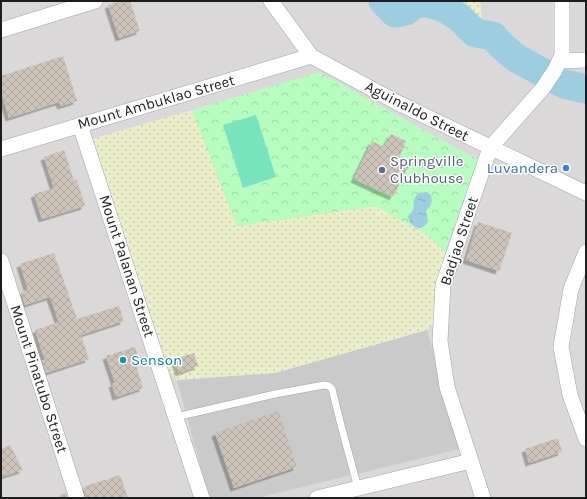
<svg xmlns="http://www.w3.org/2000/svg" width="587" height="499" viewBox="0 0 587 499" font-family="Karla,sans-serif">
<defs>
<pattern id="farmland-dots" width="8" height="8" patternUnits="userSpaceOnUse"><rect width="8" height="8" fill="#ebefc9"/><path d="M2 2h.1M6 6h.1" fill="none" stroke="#c9ccac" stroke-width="1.8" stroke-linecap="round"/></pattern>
<pattern id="park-crowns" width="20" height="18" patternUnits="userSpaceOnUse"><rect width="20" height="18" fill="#b8fdc0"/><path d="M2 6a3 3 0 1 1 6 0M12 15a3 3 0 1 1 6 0" fill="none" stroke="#9ed8a4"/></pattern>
<pattern id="water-ripples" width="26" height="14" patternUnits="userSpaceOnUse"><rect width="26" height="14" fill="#9dcedf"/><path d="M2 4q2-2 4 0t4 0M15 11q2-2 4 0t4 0" fill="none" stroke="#87b0bf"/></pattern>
<pattern id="building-cross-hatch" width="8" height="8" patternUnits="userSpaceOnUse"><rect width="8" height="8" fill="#cec3b9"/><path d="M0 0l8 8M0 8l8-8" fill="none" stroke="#b0a79e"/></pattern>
<filter id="shadow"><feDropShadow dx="-3.5" dy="3.5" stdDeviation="0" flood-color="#0004"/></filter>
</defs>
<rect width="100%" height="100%" fill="#eeeae0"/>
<!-- residential -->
<g fill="#dad8d8">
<path d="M1,1H383L396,13L406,11L412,5L425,2L444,8L459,17L475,33L493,36L502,46L516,58L564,84L586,89V498H1Z"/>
<path d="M480,1H586V84L514,54L482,20Z"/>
</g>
<!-- religious -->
<path fill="#cacaca" d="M427,330L460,449L256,498H209L177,380L275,373Z"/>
<!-- farmland -->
<g fill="url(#farmland-dots)">
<path d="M432,1H480L482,20Z"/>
<path d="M192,110L237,226L376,206L429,236L447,254L433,324L427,330L275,373L177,380L166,368L92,139Z"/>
</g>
<!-- park -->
<path fill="url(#park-crowns)" d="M319,72L480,161L447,254L429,236L376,206L237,226L192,110Z"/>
<!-- pitch -->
<path fill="#77e4be" d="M256,115L276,177L243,188L223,125Z"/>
<!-- water -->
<path fill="url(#water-ripples)" d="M427,192L431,195C433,202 431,206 426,211C434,232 410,233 408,216L413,211C415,201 411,203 418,193Z"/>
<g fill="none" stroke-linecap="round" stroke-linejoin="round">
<!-- river -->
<path stroke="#9dcedf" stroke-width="29" d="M383,1L395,13L406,11L412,5L425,2L444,8L459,17L475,33L493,36L502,46L516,58L564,84L586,89"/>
</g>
<!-- building -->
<g fill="url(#building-cross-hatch)" filter="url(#shadow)">
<path d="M121,1H130L140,31L119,38L108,5Z"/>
<path d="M63,56L77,101L61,106L59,102L9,118L1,91V76Z"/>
<path d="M391,134L406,141L400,156L411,161L393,197L354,179L372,141L384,147Z"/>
<path d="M64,150L74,181L77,180L85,206L42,219L34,194L54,188L44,157Z"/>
<path d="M478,222L512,233L499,271L466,260Z"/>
<path d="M54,253L77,319L119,306L124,321L81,335L89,359L46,373L42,360H45L35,330L59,322L50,297L25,305L21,292L28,290L20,264Z"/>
<path d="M135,347L140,364L136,365L143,388L116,397L112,384L115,383L106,356Z"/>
<path d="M194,353L198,366L179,373L174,359Z"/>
<path d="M278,411L297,467L234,488L215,433Z"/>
<path d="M558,438L562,452L529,463L525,449Z"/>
<path d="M10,445L23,470L1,477V449Z"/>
<path d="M120,475L128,498H86L83,487Z"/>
<path d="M66,493L68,498H59V495Z"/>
</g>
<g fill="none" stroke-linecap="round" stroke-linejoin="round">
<!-- lane casing -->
<g stroke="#a3a3a3" stroke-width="8">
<path id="lane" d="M176,417L275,394L324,385L329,386L332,389L342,429L358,488"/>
</g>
<!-- street casing -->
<g stroke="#a3a3a3" stroke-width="16">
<g id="street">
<path d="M271,1L311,56L396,102L586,193"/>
<path d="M1,30L95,1"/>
<path d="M560,61L586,60"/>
<path d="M80,125L202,498"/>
<path d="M1,149L311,56"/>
<path d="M586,252L571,289L561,347L570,395L586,439"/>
<path d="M1,261L77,498"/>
<path d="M317,498L471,461"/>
<path d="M483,498L447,387L440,341L443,285L490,148L543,88L555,70L562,55V1"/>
</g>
</g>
<!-- lane -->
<use href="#lane" stroke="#fff" stroke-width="7"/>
<!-- street -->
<use href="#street" stroke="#fff" stroke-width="15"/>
</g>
<!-- markers -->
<circle fill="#3f7fe0" stroke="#fff" stroke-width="1.5" cx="566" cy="168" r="4"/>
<circle fill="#5c6f8a" stroke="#fff" stroke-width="1.5" cx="382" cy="170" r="4"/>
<circle fill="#0f9aa8" stroke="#fff" stroke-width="1.5" cx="123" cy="360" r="4"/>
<g text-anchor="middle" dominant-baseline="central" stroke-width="3" stroke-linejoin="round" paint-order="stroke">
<!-- street labels -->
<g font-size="15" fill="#1c1c1c" stroke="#fff">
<text transform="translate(156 102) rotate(-16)">Mount Ambuklao Street</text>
<text transform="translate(417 111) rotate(27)">Aguinaldo Street</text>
<text transform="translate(459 241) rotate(-72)">Badjao Street</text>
<text transform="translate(127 266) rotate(72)">Mount Palanan Street</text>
<text transform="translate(39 379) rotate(72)">Mount Pinatubo Street</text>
</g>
<!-- service labels -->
<g font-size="15" fill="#4e5e75" stroke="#fff" text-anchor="start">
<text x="390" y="161">Springville<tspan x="390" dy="17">Clubhouse</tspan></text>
</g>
<!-- shop labels -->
<g font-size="15" fill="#366cbe" stroke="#fff" text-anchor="end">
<text x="558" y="168">Luvandera</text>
</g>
<!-- culture labels -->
<g font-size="15" fill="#0d838f" stroke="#fff" text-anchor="start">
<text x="131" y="360">Senson</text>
</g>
</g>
<!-- border -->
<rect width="587" height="499" fill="none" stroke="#1c1c1c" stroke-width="4"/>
</svg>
